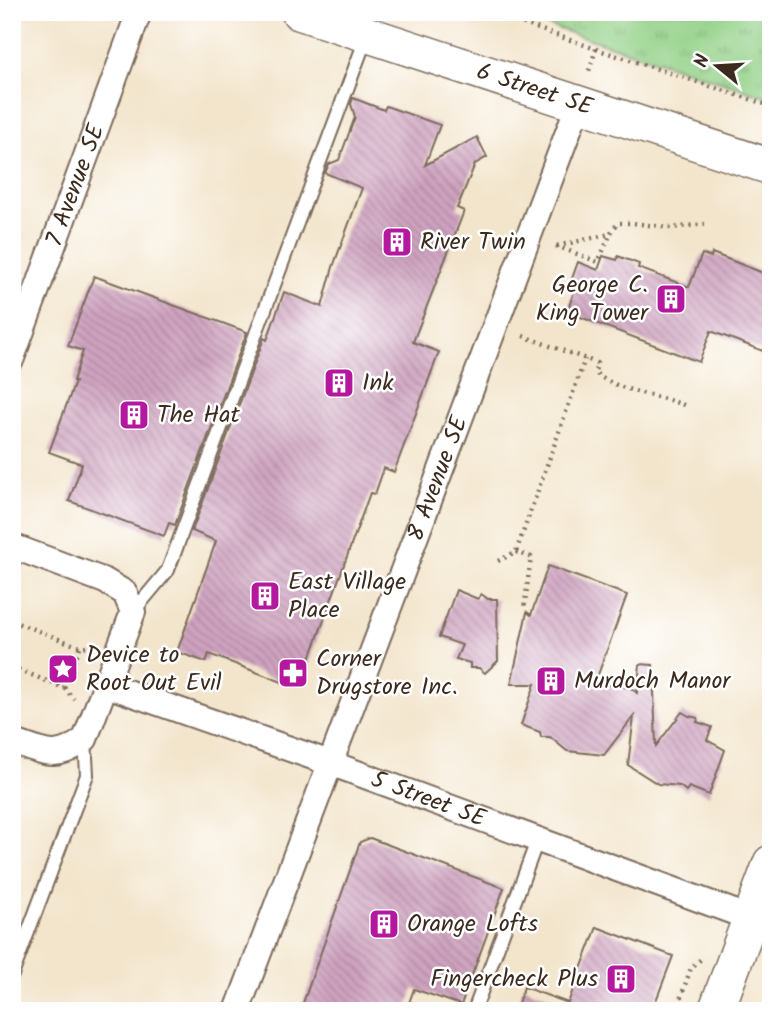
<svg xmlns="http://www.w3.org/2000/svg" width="783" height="1023" viewBox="0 0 783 1023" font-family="Kalam,sans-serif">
<defs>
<pattern id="park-tufts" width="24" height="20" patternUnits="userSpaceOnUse" patternTransform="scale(1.75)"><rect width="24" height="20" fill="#92d086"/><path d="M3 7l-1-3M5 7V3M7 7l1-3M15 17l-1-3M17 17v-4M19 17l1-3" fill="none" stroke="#78a96d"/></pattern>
<pattern id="building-back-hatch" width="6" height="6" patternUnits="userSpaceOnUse" patternTransform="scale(1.75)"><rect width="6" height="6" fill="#cfa3c0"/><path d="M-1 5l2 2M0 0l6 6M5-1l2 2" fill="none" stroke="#a9859b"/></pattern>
</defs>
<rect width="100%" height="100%" fill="#fff"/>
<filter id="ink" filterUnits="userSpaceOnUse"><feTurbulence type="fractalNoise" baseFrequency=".0143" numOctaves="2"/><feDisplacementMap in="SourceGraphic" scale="14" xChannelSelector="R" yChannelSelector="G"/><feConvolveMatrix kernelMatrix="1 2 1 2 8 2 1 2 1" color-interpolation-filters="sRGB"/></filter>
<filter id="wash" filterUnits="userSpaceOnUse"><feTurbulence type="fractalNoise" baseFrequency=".00686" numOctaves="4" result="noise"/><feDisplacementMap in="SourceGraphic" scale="28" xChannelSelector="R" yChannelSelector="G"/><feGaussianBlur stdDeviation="1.57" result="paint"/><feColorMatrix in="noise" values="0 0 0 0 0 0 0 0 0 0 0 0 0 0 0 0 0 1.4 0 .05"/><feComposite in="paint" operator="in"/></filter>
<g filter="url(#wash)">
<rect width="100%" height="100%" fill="#f3e5cc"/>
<!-- park -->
<path fill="url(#park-tufts)" stroke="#667d52" stroke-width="2" d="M467,12H771V98L516,15H476Z"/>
<g id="blocks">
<!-- building -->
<g fill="url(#building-back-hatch)">
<path d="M353,98L384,110L386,106L440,125L425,165L477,137L487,157L475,164L457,208L464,211L413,342L439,352L394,472L384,468L375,494L370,493L304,675L287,684L209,654L206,662L177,652L216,541L192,531L264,338L267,340L284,292L322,307L333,267L362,188L325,173L329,164L339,160L355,117L351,104Z"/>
<path d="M712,253L771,276V354L711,331L699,362L567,312L576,286L570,284L578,262L598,270L603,256L617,260L618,256L639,264L638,268L689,287L702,254L711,257Z"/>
<path d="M94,276L247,332L175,525L169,523L164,536L69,501L82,464L49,452L75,382L73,381L83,351L68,346Z"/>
<path d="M548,566L627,595L595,683L631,688L637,693L640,664L653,665L656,746L682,712L689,716L698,718L697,722L712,727L707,740L725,750L709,795L689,787L686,791L680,786L658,784L628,765L634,716L604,755L567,751L550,737H541L540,732L521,725L535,684H511L527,612L531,615Z"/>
<path d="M456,590L478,599L481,594L488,599H497L498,661L485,673L479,668H470V663L456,659L462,645L439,637Z"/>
<path d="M370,838L504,888L461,1005L414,989L406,1011H323L303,1003L360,842Z"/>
<path d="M597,927L673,956L652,1011H515L524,987L568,1003Z"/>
</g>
</g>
</g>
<g filter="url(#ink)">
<use href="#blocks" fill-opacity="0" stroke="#7b6b5b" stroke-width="2"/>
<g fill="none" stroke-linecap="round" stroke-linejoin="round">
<!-- lane casing -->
<g stroke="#7b6b5b" stroke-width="16">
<g id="lane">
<path d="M133,612L168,570L366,38"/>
<path d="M12,975L87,775L85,739"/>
<path d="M474,1011L537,841"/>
</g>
</g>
<!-- street casing -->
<g stroke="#7b6b5b" stroke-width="28">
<g id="street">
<path id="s1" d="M12,358L139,12"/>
<path d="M12,546L105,581L125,593L133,612L85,739C56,762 44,752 12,741"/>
<path id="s2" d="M107,685L330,763L750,918"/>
<path id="s3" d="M237,1011L579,103"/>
</g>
</g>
<!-- secondary casing -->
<g stroke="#7b6b5b" stroke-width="38">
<g id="secondary">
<path id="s4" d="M299,12L771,167"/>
<path d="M716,1011L771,863"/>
</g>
</g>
<!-- path -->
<g stroke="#7b6b5b" stroke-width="4.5" stroke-dasharray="2 5" stroke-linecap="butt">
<path d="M490,12L596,49L588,74"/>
<path d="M596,49L771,106"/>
<path d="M556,246L598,262L612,231L618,223H633L671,228L705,224"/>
<path d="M557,246L610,234"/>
<path d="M523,336L597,363L595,373C622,393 657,394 686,406"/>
<path d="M516,552L531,557L524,610"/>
<path d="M498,561L516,552L585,359"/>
<path d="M12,621L80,647L94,645"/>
<path d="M12,667L64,688L74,699"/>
<path d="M64,688L80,647"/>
<path d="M676,1011L691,968L701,959"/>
</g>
<!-- lane -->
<use href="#lane" stroke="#fff" stroke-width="12"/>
<!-- street -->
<use href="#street" stroke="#fff" stroke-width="24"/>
<!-- secondary -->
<use href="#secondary" stroke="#fff" stroke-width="35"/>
</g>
</g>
<!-- icons -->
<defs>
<g id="building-square" transform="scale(1.575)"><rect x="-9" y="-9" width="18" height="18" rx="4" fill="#b5179e" stroke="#fff"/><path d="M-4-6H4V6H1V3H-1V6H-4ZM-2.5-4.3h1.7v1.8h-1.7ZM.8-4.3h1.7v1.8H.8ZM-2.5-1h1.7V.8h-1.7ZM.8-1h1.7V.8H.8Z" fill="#fff"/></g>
<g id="sight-square" transform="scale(1.575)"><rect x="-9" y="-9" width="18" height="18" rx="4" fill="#b5179e" stroke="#fff"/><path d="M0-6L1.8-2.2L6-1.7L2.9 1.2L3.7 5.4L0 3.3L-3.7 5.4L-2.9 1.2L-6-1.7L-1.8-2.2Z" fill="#fff"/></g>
<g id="pharmacy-square" transform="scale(1.575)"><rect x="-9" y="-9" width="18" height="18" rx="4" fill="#b5179e" stroke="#fff"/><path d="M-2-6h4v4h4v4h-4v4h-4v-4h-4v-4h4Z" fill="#fff"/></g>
</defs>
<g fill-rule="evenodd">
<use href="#building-square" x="397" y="242"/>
<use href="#building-square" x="671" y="299"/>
<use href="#building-square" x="339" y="383"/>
<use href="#building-square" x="134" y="415"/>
<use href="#building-square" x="265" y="596"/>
<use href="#sight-square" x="63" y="669"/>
<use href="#pharmacy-square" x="293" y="673"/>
<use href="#building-square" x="551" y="681"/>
<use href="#building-square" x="384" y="924"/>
<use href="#building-square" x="621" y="979"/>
</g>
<g text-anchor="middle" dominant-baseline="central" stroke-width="5" stroke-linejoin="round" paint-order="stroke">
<!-- street labels -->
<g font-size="24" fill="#3b2a1e" stroke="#fff">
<text stroke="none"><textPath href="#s4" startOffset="248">6 Street SE</textPath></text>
<text stroke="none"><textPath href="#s1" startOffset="184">7 Avenue SE</textPath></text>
<text stroke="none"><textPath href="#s3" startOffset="569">8 Avenue SE</textPath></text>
<text stroke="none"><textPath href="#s2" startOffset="341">5 Street SE</textPath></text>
</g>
<!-- poi labels -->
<g font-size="24" fill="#3b2a1e" stroke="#fff" text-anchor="start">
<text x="420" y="242">River Twin</text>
<text x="648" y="285" text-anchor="end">George C.<tspan x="648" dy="28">King Tower</tspan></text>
<text x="362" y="383">Ink</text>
<text x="157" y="415">The Hat</text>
<text x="288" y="582">East Village<tspan x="288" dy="28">Place</tspan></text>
<text x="86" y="655">Device to<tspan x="86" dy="28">Root Out Evil</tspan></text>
<text x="316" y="659">Corner<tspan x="316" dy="28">Drugstore Inc.</tspan></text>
<text x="574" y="681">Murdoch Manor</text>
<text x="407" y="924">Orange Lofts</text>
<text x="598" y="979" text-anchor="end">Fingercheck Plus</text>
</g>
</g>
<!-- margin -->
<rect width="783" height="1023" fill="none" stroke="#fff" stroke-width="42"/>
<!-- north arrow -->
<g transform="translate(717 66) rotate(288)" stroke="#ffffff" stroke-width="5" paint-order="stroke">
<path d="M0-5L12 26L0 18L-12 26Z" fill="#3b2a1e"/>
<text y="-10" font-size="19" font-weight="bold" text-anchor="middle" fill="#3b2a1e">N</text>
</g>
</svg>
